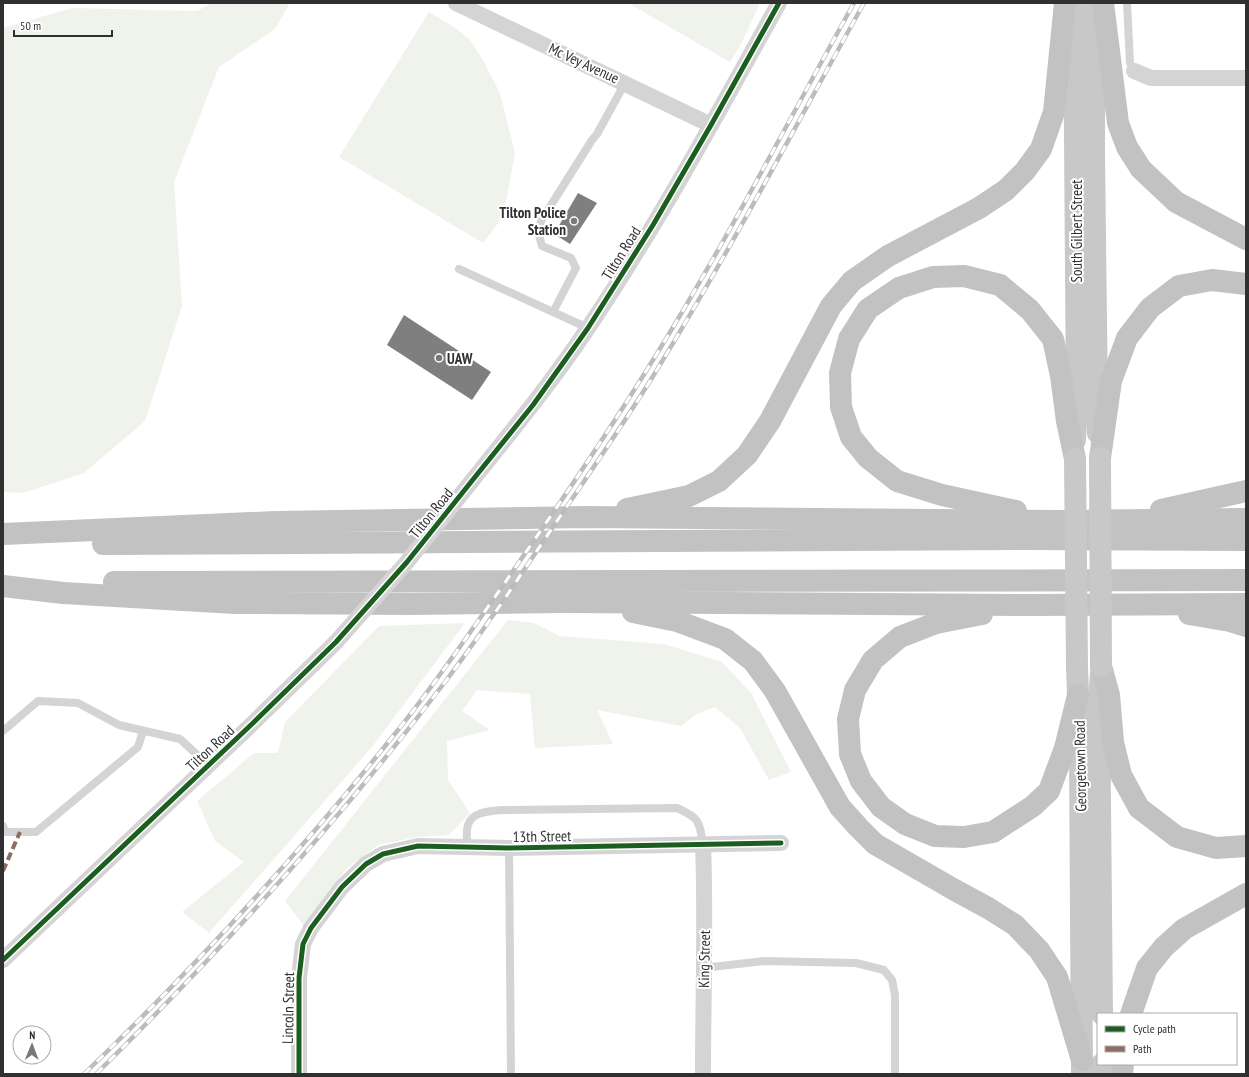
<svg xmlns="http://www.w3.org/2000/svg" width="1249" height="1077" viewBox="0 0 1249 1077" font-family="'PT Sans Narrow',sans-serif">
<rect width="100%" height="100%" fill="#fff"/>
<!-- green -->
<g fill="#f0f3ec">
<path d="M212,3H290L275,29L219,67L174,182L182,306L145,421L84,473L23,493L3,492V28L72,8L197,11Z"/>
<path d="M628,3H757L759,5L742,42L730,62Z"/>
<path d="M429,12L454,27L470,40L483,60L500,93L515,153L507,197L500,221L483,243L339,157Z"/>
<path d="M508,620L534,623L560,636L664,644L722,662L751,693L791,772L769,780L740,728L715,707L695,715L681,726L597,710L613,744L535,748L530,694L477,690L462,711L490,730L447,741L448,780L470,813L449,835L418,837L378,845L346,869L304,926L285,901Z"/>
<path d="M465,623L372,747L209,933L182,912L244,862L215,841L197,801L254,753H278L285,722L379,626Z"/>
</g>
<!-- building -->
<g fill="#7f7f7f">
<path d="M578,193L597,203L570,244L554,234Z"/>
<path d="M404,315L491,372L472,400L387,345Z"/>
</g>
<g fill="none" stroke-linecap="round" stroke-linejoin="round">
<!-- service -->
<g stroke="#d4d4d4" stroke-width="8">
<path d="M1127,3L1130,63L1134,71"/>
<path d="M459,269L588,328"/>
<path d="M553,312L576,268L571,258L542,246L538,232L541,221L592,140L597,134L625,83"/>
<path d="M3,731L38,701L78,703L119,725L180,739L208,765"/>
<path d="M3,826L6,832H36L138,747L143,731"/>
<path d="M467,847C467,841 466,831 468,825C472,811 492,811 503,810L677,808C699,818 699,820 703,844"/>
<path d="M509,848L511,1074"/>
<path d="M703,968L764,961L856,963L884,970L892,980L895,995V1074"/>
</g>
<!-- minor -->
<g stroke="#d4d4d4" stroke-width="16">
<path d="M456,3L711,125"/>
<path d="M1134,71L1151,78H1246"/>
<path d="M471,482C511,432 552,382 588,328C658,224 718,113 779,3"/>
<path d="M703,844C706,921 703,997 703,1074"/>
<path d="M3,960L253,723L336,642"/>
<path d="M299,1074V978L303,944L311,928L342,887L366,864L383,854L418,846L509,848L781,843"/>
</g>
<!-- primary -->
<g stroke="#c8c8c8" stroke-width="22">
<path d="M1074,3L1077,402L1075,440"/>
<path d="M1094,3V154L1097,404L1098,433"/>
<path d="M1077,666L1080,753L1082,1074"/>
<path d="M1101,673L1099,699L1102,1014"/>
<path d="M1102,1064L1103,1074"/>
</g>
<!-- motorway -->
<g stroke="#c2c2c2" stroke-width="22">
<path d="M1103,3L1118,123L1127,147L1141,169L1176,202L1246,239"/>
<path d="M1100,458L1111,381L1127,338L1150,308L1179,286L1212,280L1246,284"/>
<path d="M627,509L689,496L719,481L747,455L770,421L831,306L852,281L888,256L979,208L1006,190L1025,171L1041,149L1054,112L1065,3"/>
<path d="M1161,510L1246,491"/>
<path d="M1016,511L942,495L897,481L868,458L851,437L841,407L840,373L849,339L868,309L899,288L933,277L964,276L1000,285L1030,310L1053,339L1061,376L1067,421L1075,459"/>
<path d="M3,534L276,522L585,517L1060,521L1246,519"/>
<path d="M103,544L1024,539L1246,540"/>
<path d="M114,582L1246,580"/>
<path d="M3,586L63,593L235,603L411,604L561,602L1031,605L1246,604"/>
<path d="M633,612L677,621L725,639L753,661L775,691L840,807L859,828L875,844L953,889L988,908L1015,925L1039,950L1057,977L1082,1060"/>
<path d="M982,614L936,623L900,637L873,660L855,690L848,719L850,754L861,781L881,807L905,824L935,836L964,837L993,832L1033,806L1049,791L1065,748L1078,695"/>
<path d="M1189,614L1230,621L1246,626"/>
<path d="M1101,666L1109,695L1113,742L1121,775L1139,808L1177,837L1216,848L1246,846"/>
<path d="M1131,1014L1147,968L1164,947L1184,929L1246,894"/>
<path d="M1122,1074L1123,1064"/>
</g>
<!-- rail casing -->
<g stroke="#bcbcbc" stroke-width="4.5">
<g id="rail">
<path d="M84,1074C194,968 299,854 394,735C433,687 468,635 504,584C553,513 602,442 648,368C722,250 786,125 854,3"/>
<path d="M96,1074C221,951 339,821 445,682C484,631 519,577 555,524C590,472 626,421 658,368C731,249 796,125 864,3"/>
</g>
</g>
<!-- rail -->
<use href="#rail" stroke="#fff" stroke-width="3" stroke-dasharray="9" stroke-linecap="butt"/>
<!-- minor-bridge -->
<path stroke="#d4d4d4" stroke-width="16" d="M336,642L407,562L471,482"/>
<!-- primary-bridge -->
<g stroke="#c8c8c8" stroke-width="22">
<path d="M1100,458L1101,666"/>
<path d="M1075,459L1077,666"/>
</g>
<!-- quiet -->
<path stroke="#8d6e63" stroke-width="4" stroke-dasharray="8 4" stroke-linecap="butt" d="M3,871L20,832"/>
<!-- cycleway casing -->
<g stroke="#fff" stroke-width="8">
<g id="cycleway">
<path d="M3,960L253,723L336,642L407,562L471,482L533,405L588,328L653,225L711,125L779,3"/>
<path d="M299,1074V978L303,944L311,928L342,887L366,864L383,854L418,846L509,848L781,843"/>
</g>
</g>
<!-- cycleway -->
<use href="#cycleway" stroke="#1b5e20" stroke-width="5"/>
</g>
<!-- markers -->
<g fill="#787878" stroke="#fff" stroke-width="1.5">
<circle cx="574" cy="221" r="4"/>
<circle cx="439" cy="358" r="4"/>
</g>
<g text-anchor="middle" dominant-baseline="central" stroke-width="4" stroke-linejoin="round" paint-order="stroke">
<!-- street labels -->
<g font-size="15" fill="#303030" stroke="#fff">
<text transform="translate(584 63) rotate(25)">Mc Vey Avenue</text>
<text transform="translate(1076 231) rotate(-90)">South Gilbert Street</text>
<text transform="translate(621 253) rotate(-58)">Tilton Road</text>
<text transform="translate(431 513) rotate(-51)">Tilton Road</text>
<text transform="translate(210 748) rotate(-43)">Tilton Road</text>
<text transform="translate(1080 766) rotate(-91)">Georgetown Road</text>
<text transform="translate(542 836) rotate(-1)">13th Street</text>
<text transform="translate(704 959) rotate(-89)">King Street</text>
<text transform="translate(288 1008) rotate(-89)">Lincoln Street</text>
</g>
<!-- poi labels -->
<g font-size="15" font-weight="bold" fill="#303030" stroke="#fff" text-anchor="end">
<text x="566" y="212">Tilton Police<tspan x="566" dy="17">Station</tspan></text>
<text x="447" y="358" text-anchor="start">UAW</text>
</g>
</g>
<!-- border -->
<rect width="1249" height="1077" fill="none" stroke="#303030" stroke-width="8"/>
<!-- legend -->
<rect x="1097" y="1013" width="140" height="52" fill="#ffffff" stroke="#acacac"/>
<rect x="1105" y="1026" width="20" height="6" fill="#1b5e20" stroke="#acacac"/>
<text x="1133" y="1033" font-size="12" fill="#303030">Cycle path</text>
<rect x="1105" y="1046" width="20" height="6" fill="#8d6e63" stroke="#acacac"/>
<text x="1133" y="1053" font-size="12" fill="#303030">Path</text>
<!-- north arrow -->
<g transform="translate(32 1045) rotate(1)"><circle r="19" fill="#ffffff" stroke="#acacac"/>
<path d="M0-3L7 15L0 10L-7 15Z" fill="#787878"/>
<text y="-6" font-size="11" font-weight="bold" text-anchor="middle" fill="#303030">N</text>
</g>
<!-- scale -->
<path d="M14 30v6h98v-6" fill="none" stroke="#303030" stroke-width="2"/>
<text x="20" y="30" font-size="12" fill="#303030" stroke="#ffffff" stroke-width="3" paint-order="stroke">50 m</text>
</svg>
